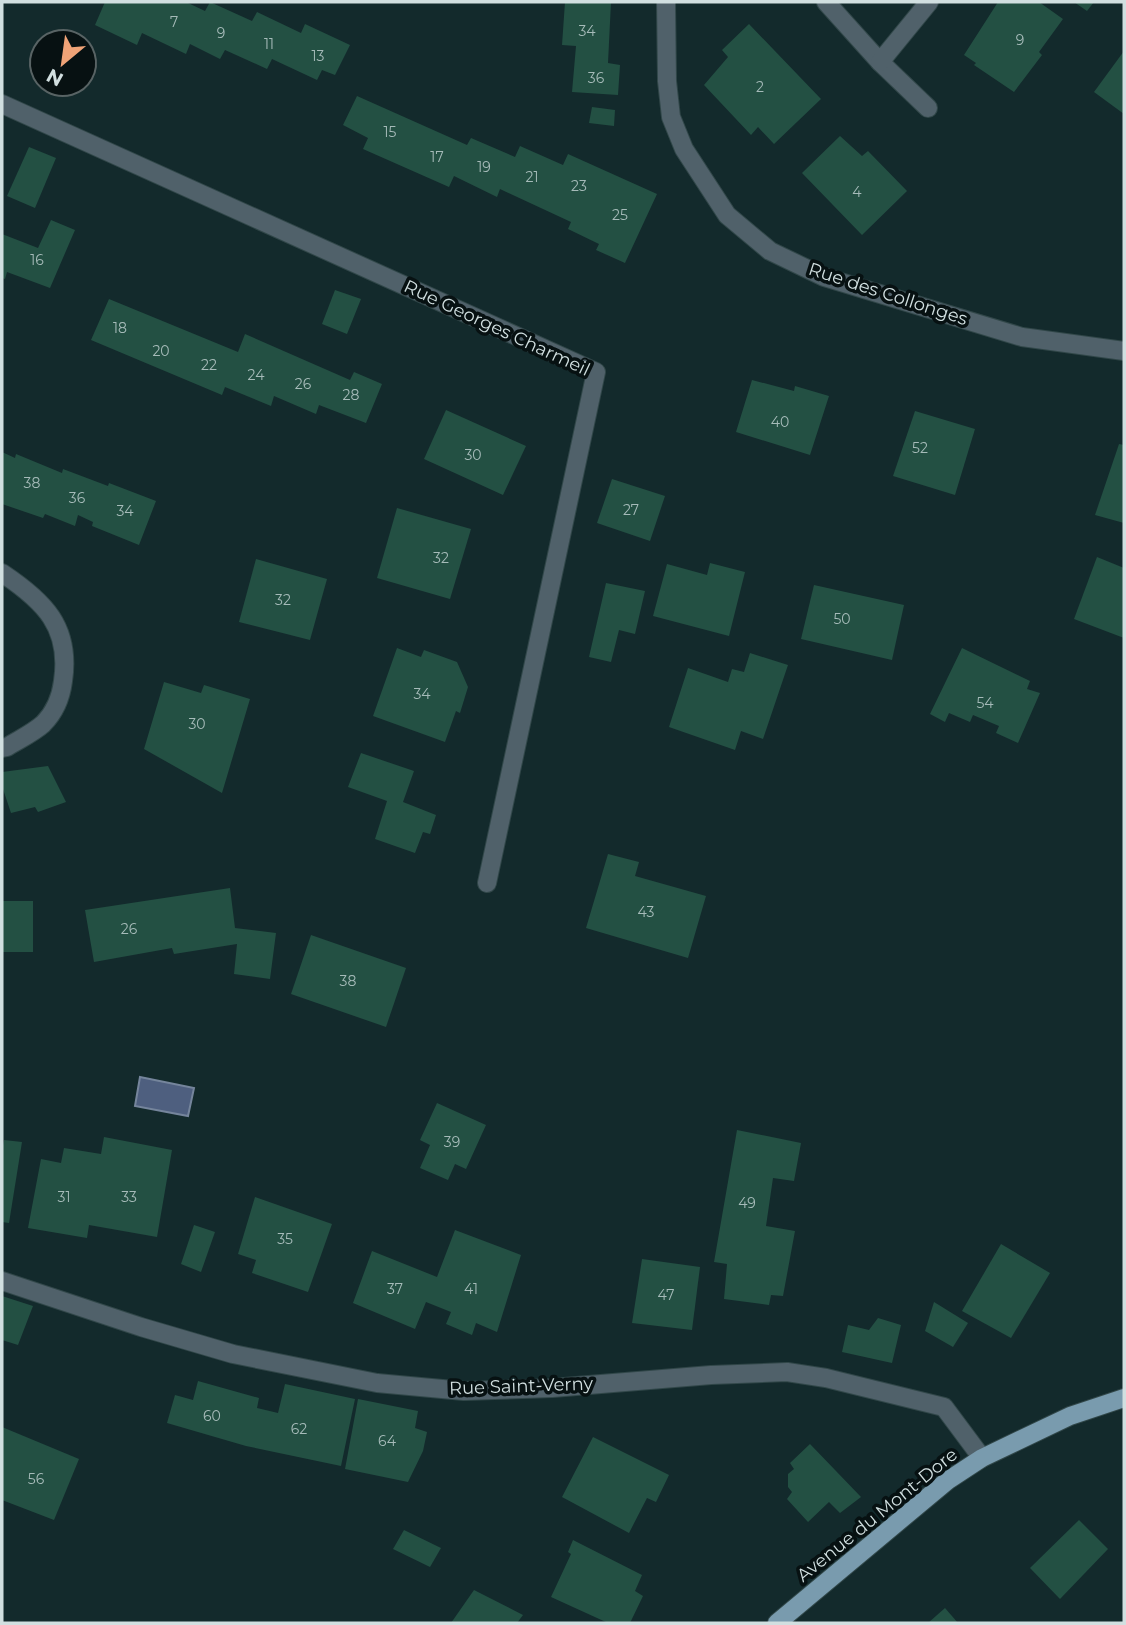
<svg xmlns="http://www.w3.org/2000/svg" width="1126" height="1625" viewBox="0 0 1126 1625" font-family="Montserrat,sans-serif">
<rect width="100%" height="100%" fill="#132a2c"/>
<!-- water -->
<path fill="#4e5f7f" stroke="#75859c" stroke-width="2" d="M140,1077L194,1088L188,1116L135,1106Z"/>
<!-- building -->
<g fill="#235043">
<path d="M105,2H186L205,11L210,2L252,21L257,12L301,33L305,24L350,45L335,75L322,70L317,80L272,59L267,69L225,50L220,59L190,44L186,54L142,33L137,45L95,25Z"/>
<path d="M565,2H611L608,63L620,65L618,95L572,92L576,46L562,45Z"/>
<path d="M998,2H1039L1063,19L1039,52L1042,55L1014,92L974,65L976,63L964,55Z"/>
<path d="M1074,2H1094L1087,11Z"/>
<path d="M749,24L821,99L774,144L758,127L751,135L704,85L728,57L722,50Z"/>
<path d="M1124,51V114L1094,92Z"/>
<path d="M357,96L467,145L471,138L515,157L520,146L563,165L568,154L657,194L625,263L596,250L599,244L568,229L571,222L500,189L497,197L454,176L449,187L363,149L368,138L343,125Z"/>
<path d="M592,107L615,110L614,126L589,123Z"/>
<path d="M840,136L862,156L868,151L907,191L862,235L802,173Z"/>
<path d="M29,147L56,158L35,208L7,196Z"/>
<path d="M51,220L75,230L50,288L7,272L5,279L2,278V234L38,248Z"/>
<path d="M335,290L361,299L347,334L322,324Z"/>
<path d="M109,299L238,352L245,334L350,380L354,372L382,384L366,423L319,405L316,414L274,396L271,406L225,387L222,395L91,340Z"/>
<path d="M752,380L794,391L795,386L829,396L810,455L736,432Z"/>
<path d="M446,410L526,446L503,495L424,459Z"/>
<path d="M915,411L975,429L955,495L893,476Z"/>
<path d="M1119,444L1124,445V523L1095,515Z"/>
<path d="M2,452L15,458L16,454L62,473L63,469L108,486L109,483L156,501L139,545L92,526L93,522L78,515L75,526L45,514L43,518L2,504Z"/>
<path d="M612,479L665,496L650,541L597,523Z"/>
<path d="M397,508L471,529L450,599L377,578Z"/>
<path d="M1097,557L1124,568V638L1074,619Z"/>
<path d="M256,559L327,579L310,640L239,622Z"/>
<path d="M710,563L745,572L729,636L653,616L667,564L707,575Z"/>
<path d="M606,583L645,591L635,634L619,630L611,662L589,657Z"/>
<path d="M814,585L904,605L892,660L801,639Z"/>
<path d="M397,648L421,657L424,650L457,662L468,687L460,713L456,711L445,742L373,716Z"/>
<path d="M962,648L1030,681L1027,689L1040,693L1018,743L996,733L999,726L973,715L970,722L949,713L945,722L930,714Z"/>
<path d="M750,653L788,665L763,739L741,731L735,750L669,727L688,668L728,682L732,669L744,672Z"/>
<path d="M164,682L201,693L204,685L250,699L222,793L144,749Z"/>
<path d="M361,753L414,771L403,802L436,815L430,834L423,832L415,853L375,839L387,801L348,787Z"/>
<path d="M48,766L66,802L38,812L35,807L11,813L2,786V772Z"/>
<path d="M608,854L639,862L635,876L706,896L688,958L586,928Z"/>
<path d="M230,888L235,928L276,933L270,979L234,974L237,944L174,954L172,948L94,962L85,910Z"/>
<rect x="2" y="901" width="31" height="51"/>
<path d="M311,935L406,968L386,1027L291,994Z"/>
<path d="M437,1103L486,1125L466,1169L455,1164L448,1180L420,1168L430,1145L420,1140Z"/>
<path d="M737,1130L801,1143L794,1181L773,1178L766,1226L795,1231L783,1296L771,1295L769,1305L724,1299L727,1264L714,1262Z"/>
<path d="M104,1137L172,1150L157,1237L89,1225L87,1238L28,1228L41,1159L61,1163L64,1148L101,1154Z"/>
<path d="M4,1140L22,1142L9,1223L2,1222V1151Z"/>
<path d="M255,1197L332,1224L308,1292L252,1273L256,1260L238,1254Z"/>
<path d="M194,1225L215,1232L201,1272L181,1264Z"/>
<path d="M455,1230L521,1255L497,1332L476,1323L472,1335L446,1324L451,1312L426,1302L415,1329L353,1303L372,1251L437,1277Z"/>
<path d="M1001,1244L1050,1273L1011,1338L962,1311Z"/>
<path d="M642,1259L700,1267L692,1330L632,1323Z"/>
<path d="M2,1296L33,1306L18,1345L2,1340Z"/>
<path d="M934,1302L968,1323L953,1347L925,1331Z"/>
<path d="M878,1318L901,1325L892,1363L842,1352L848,1325L869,1330Z"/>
<path d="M198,1381L259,1398L257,1408L278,1413L285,1384L355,1399L341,1466L246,1446L167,1423L175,1395L193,1400Z"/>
<path d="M358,1399L418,1411L415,1428L427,1432L423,1451L408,1482L345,1469Z"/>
<path d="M2,1427L79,1459L54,1520L2,1500Z"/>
<path d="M593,1437L669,1475L656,1502L647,1498L629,1533L562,1497Z"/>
<path d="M810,1444L861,1497L840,1513L829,1502L808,1522L787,1499L792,1492L788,1487V1474L794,1469L790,1463Z"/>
<path d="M1079,1520L1108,1549L1060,1599L1030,1568Z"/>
<path d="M404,1530L441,1548L430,1567L393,1549Z"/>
<path d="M573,1540L642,1575L635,1591L643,1596L630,1623H608L551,1597L571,1554L568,1552Z"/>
<path d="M474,1590L523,1615L517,1623H451Z"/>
<path d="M945,1608L958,1623H928Z"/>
</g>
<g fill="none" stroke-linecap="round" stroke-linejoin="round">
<!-- street casing -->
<g stroke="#314749" stroke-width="20">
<g id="street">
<path d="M666,2L667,81L671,117L684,149L727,215L770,251L824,277L1022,337L1124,351"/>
<path d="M826,2L880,62L928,108"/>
<path d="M880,62L929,2"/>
<path d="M2,104L596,372L487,883"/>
<path d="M2,573C44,601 71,627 63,681C61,697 55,712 43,724C33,733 18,740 7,747L2,748"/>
<path d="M2,1281L141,1327L233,1354L377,1383L464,1391L552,1388L711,1375L787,1372L826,1378L944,1407L982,1458"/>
</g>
</g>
<!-- primary casing -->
<g stroke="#314749" stroke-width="20">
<path id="primary" d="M777,1623L947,1481L982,1458L1070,1416L1124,1398"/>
</g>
<!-- street -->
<use href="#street" stroke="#50616a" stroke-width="18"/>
<!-- primary -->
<use href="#primary" stroke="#799bae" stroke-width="18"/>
</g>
<g text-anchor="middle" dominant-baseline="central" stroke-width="7" stroke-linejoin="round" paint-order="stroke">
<!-- number labels -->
<g font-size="14" fill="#a6bbb9">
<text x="174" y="22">7</text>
<text x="587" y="31">34</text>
<text x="221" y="33">9</text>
<text x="1020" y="40">9</text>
<text x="269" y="44">11</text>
<text x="318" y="56">13</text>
<text x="596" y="78">36</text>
<text x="760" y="87">2</text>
<text x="390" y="132">15</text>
<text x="437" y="157">17</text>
<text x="484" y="167">19</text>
<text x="532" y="177">21</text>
<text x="579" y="186">23</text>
<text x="857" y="192">4</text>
<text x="620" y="215">25</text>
<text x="37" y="260">16</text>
<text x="120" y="328">18</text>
<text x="161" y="351">20</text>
<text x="209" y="365">22</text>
<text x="256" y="375">24</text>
<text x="303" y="384">26</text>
<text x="351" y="395">28</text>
<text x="780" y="422">40</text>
<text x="920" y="448">52</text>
<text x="473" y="455">30</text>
<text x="32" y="483">38</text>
<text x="77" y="498">36</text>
<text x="631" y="510">27</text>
<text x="125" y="511">34</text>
<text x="441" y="558">32</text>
<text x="283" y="600">32</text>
<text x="842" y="619">50</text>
<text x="422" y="694">34</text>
<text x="985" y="703">54</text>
<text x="197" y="724">30</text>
<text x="646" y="912">43</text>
<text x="129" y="929">26</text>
<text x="348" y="981">38</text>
<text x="452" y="1142">39</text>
<text x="64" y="1197">31</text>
<text x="129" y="1197">33</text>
<text x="747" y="1203">49</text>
<text x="285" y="1239">35</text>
<text x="395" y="1289">37</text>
<text x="471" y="1289">41</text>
<text x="666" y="1295">47</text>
<text x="212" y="1416">60</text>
<text x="299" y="1429">62</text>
<text x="387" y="1441">64</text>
<text x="36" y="1479">56</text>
</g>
<!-- street labels -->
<g font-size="18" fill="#d1dfe0" stroke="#071112">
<text transform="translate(888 294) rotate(18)">Rue des Collonges</text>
<text transform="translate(497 328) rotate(25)">Rue Georges Charmeil</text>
<text transform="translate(521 1386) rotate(-2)">Rue Saint-Verny</text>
<text transform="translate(877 1515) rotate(-39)">Avenue du Mont-Dore</text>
</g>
</g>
<!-- border -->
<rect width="1126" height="1625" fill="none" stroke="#d1dfe0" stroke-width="7"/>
<!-- north arrow -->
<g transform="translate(63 63) rotate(209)"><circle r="33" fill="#071112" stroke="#586364" stroke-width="2"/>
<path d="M0-5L12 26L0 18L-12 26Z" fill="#efa377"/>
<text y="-10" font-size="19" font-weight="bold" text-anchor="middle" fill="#d1dfe0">N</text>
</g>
</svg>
